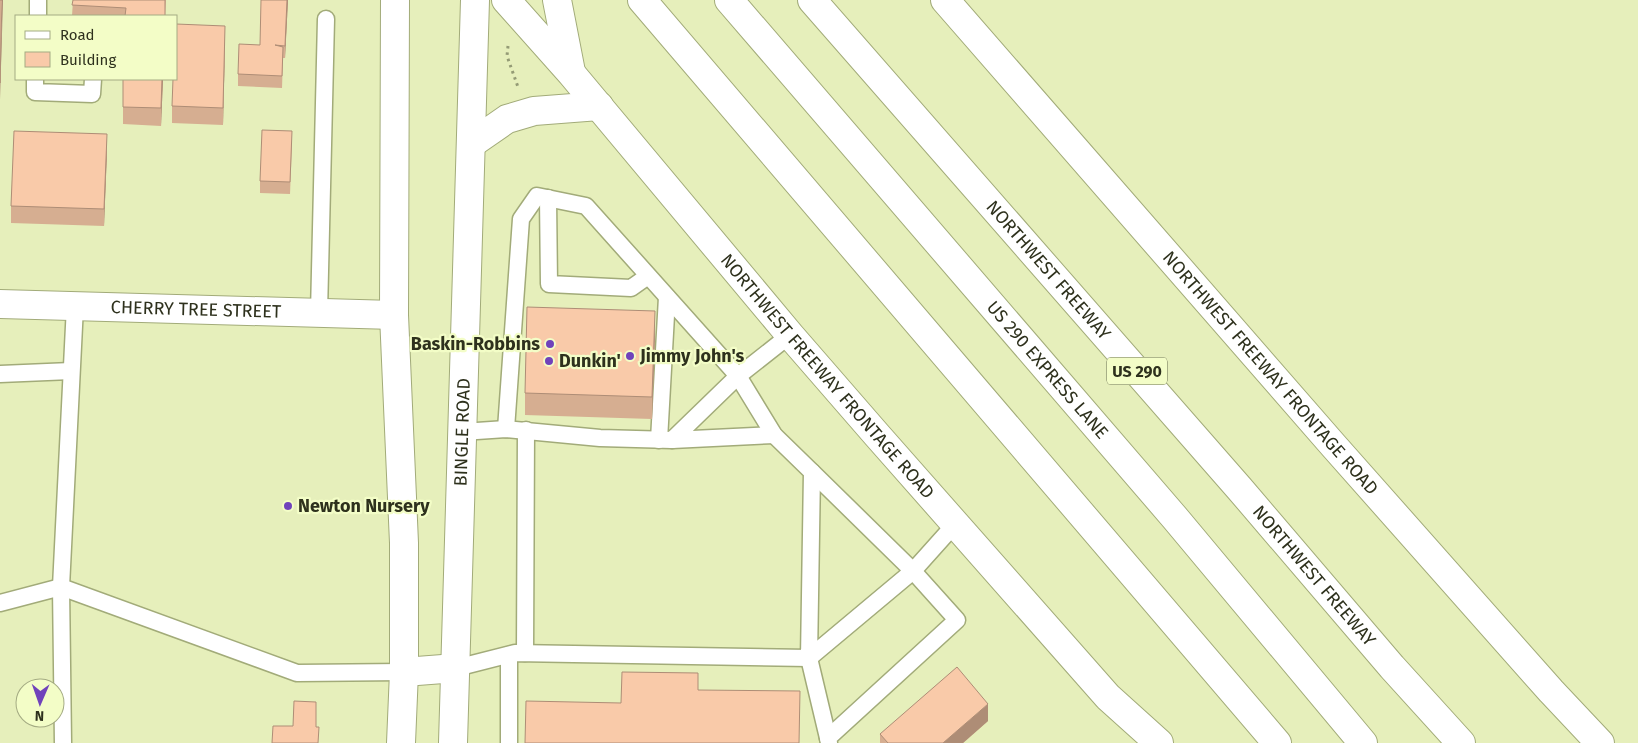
<svg xmlns="http://www.w3.org/2000/svg" width="1638" height="743" viewBox="0 0 1638 743" font-family="'Fira Sans',sans-serif">
<rect width="100%" height="100%" fill="#e6efbb"/>
<g fill="none" stroke-linecap="round" stroke-linejoin="round">
<!-- service casing -->
<g stroke="#a2ab79" stroke-width="19">
<g id="service">
<path d="M38,16V0"/>
<path d="M35,79V92L92,94L93,79"/>
<path d="M548,198L549,284L631,288L648,276"/>
<path d="M319,313L326,19"/>
<path d="M0,374L71,371"/>
<path d="M462,432L506,429L600,438L672,440L738,376L790,335"/>
<path d="M659,440L667,297"/>
<path d="M672,440L774,435"/>
<path d="M812,472L913,571L809,658L828,738"/>
<path d="M0,603L61,587L297,673L404,672"/>
<path d="M525,653L526,430"/>
<path d="M509,655V743"/>
<path d="M456,668L515,653L809,658L812,472L774,435L738,376L586,206L537,196L521,219L506,429"/>
<path d="M63,743L61,587L75,306"/>
<path d="M829,743L828,738L957,620L913,571L956,523"/>
</g>
</g>
<!-- minor casing -->
<g stroke="#a2ab79" stroke-width="30">
<g id="minor">
<path id="s1" d="M0,304L394,315"/>
</g>
</g>
<!-- secondary casing -->
<g stroke="#a2ab79" stroke-width="30">
<g id="secondary">
<path id="s2" d="M506,0L571,73L790,335L876,434L1108,697L1159,743"/>
<path d="M557,0L571,72"/>
<path id="s3" d="M945,0L1333,445L1551,691L1600,743"/>
</g>
</g>
<!-- primary casing -->
<g stroke="#a2ab79" stroke-width="30">
<g id="primary">
<path d="M395,0L394,315L404,543V672L401,743"/>
<path d="M471,144L507,119L534,111L599,106"/>
<path d="M404,672L456,668"/>
<path id="s4" d="M453,743L475,0"/>
</g>
</g>
<!-- motorway casing -->
<g stroke="#a2ab79" stroke-width="30">
<g id="motorway">
<path d="M642,0L1277,743"/>
<path id="s5" d="M729,0L1175,518L1363,743"/>
<path id="s6" d="M812,0L1239,488L1392,667L1461,743"/>
</g>
</g>
<!-- path -->
<path stroke="#949b75" stroke-width="3" stroke-dasharray="2.5 4" stroke-linecap="butt" d="M508,46L507,56L518,87"/>
<!-- service -->
<use href="#service" stroke="#fff" stroke-width="16"/>
<!-- minor -->
<use href="#minor" stroke="#fff" stroke-width="28"/>
<!-- secondary -->
<use href="#secondary" stroke="#fff" stroke-width="28"/>
<!-- primary -->
<use href="#primary" stroke="#fff" stroke-width="28"/>
<!-- motorway -->
<use href="#motorway" stroke="#fff" stroke-width="28"/>
</g>
<!-- wall -->
<g fill="#d6ae91">
<path d="M73,0H166L165,16H72Z"/>
<path d="M288,0L285,58H283L282,88L238,86V74L260,45Z"/>
<path d="M225,43L223,125L172,123V106Z"/>
<path d="M123,79H163L161,126L123,124Z"/>
<path d="M292,143L290,194L260,193V181Z"/>
<path d="M107,151L104,226L11,223V206Z"/>
<path d="M655,333L652,419L525,415V393Z"/>
<path d="M988,721L963,743H880V734Z"/>
</g>
<!-- shaded-wall -->
<g fill="#ae8d76">
<path d="M2,0H3L0,100V83Z"/>
<path d="M287,0H288L285,58V46Z"/>
<path d="M225,26V43L223,125V108Z"/>
<path d="M162,79H163L161,126V108Z"/>
<path d="M107,134V151L104,226V209Z"/>
<path d="M655,311V333L652,419V397Z"/>
<path d="M988,704V721L963,743H943Z"/>
</g>
<!-- building -->
<g fill="#f9caa9" stroke="#ae8d76">
<path d="M0,0H2L0,83Z"/>
<path d="M73,0H165V16H125L126,8L72,5Z"/>
<path d="M261,0H287L285,46L275,45L283,47L282,76L238,74L239,44L260,45Z"/>
<path d="M176,24L225,26L223,108L172,106L173,79H176Z"/>
<path d="M123,79H162L161,108L123,107Z"/>
<path d="M262,130L292,131L290,182L260,181Z"/>
<path d="M14,131L107,134L104,209L11,206Z"/>
<path d="M527,307L655,311L652,397L525,393Z"/>
<path d="M957,667L988,704L943,743H888L880,734Z"/>
<path d="M622,672L698,673V690L800,691L799,743H525L526,701L621,703Z"/>
<path d="M294,701L316,702V727H319L318,743H272L273,726H293Z"/>
</g>
<!-- markers -->
<g fill="#7043bb" stroke="#f3fdc7" stroke-width="2">
<circle cx="550" cy="344" r="5"/>
<circle cx="630" cy="356" r="5"/>
<circle cx="549" cy="361" r="5"/>
<circle cx="288" cy="506" r="5"/>
</g>
<g text-anchor="middle" dominant-baseline="central" stroke-width="4.5" stroke-linejoin="round" paint-order="stroke">
<!-- shield labels -->
<rect fill="#f3fdc7" stroke="#696e50" stroke-width="1" x="1107" y="357.5" width="60" height="27" rx="4"/>
<g font-size="16" font-weight="bold" fill="#2e311d">
<text x="1137" y="371">US 290</text>
</g>
<!-- street labels -->
<g font-size="18" fill="#2e311d" stroke="#f3fdc7">
<text stroke="none"><textPath href="#s6" startOffset="359">NORTHWEST FREEWAY</textPath></text>
<text stroke="none"><textPath href="#s1" startOffset="196">CHERRY TREE STREET</textPath></text>
<text stroke="none"><textPath href="#s5" startOffset="488">US 290 EXPRESS LANE</textPath></text>
<text stroke="none"><textPath href="#s3" startOffset="495">NORTHWEST FREEWAY FRONTAGE ROAD</textPath></text>
<text stroke="none"><textPath href="#s2" startOffset="495">NORTHWEST FREEWAY FRONTAGE ROAD</textPath></text>
<text stroke="none"><textPath href="#s4" startOffset="311">BINGLE ROAD</textPath></text>
<text stroke="none"><textPath href="#s6" startOffset="764">NORTHWEST FREEWAY</textPath></text>
</g>
<!-- poi labels -->
<g font-size="18" font-weight="bold" fill="#2e311d" stroke="#f3fdc7" text-anchor="start">
<text x="540" y="344" text-anchor="end">Baskin-Robbins</text>
<text x="640" y="356">Jimmy John's</text>
<text x="559" y="361">Dunkin'</text>
<text x="298" y="506">Newton Nursery</text>
</g>
</g>
<!-- legend -->
<rect x="15" y="15" width="162" height="65" fill="#f3fdc7" stroke="#a4ab83"/>
<rect x="25" y="31" width="25" height="8" fill="#ffffff" stroke="#a4ab83"/>
<text x="60" y="40" font-size="15" fill="#2e311d">Road</text>
<rect x="25" y="52" width="25" height="15" fill="#f9caa9" stroke="#a4ab83"/>
<text x="60" y="65" font-size="15" fill="#2e311d">Building</text>
<!-- north arrow -->
<g transform="translate(40 703) rotate(182)"><circle r="24" fill="#f3fdc7" stroke="#a4ab83"/>
<path d="M0-4L9 19L0 12L-9 19Z" fill="#7043bb"/>
<text y="-8" font-size="14" font-weight="bold" text-anchor="middle" fill="#2e311d">N</text>
</g>
</svg>
